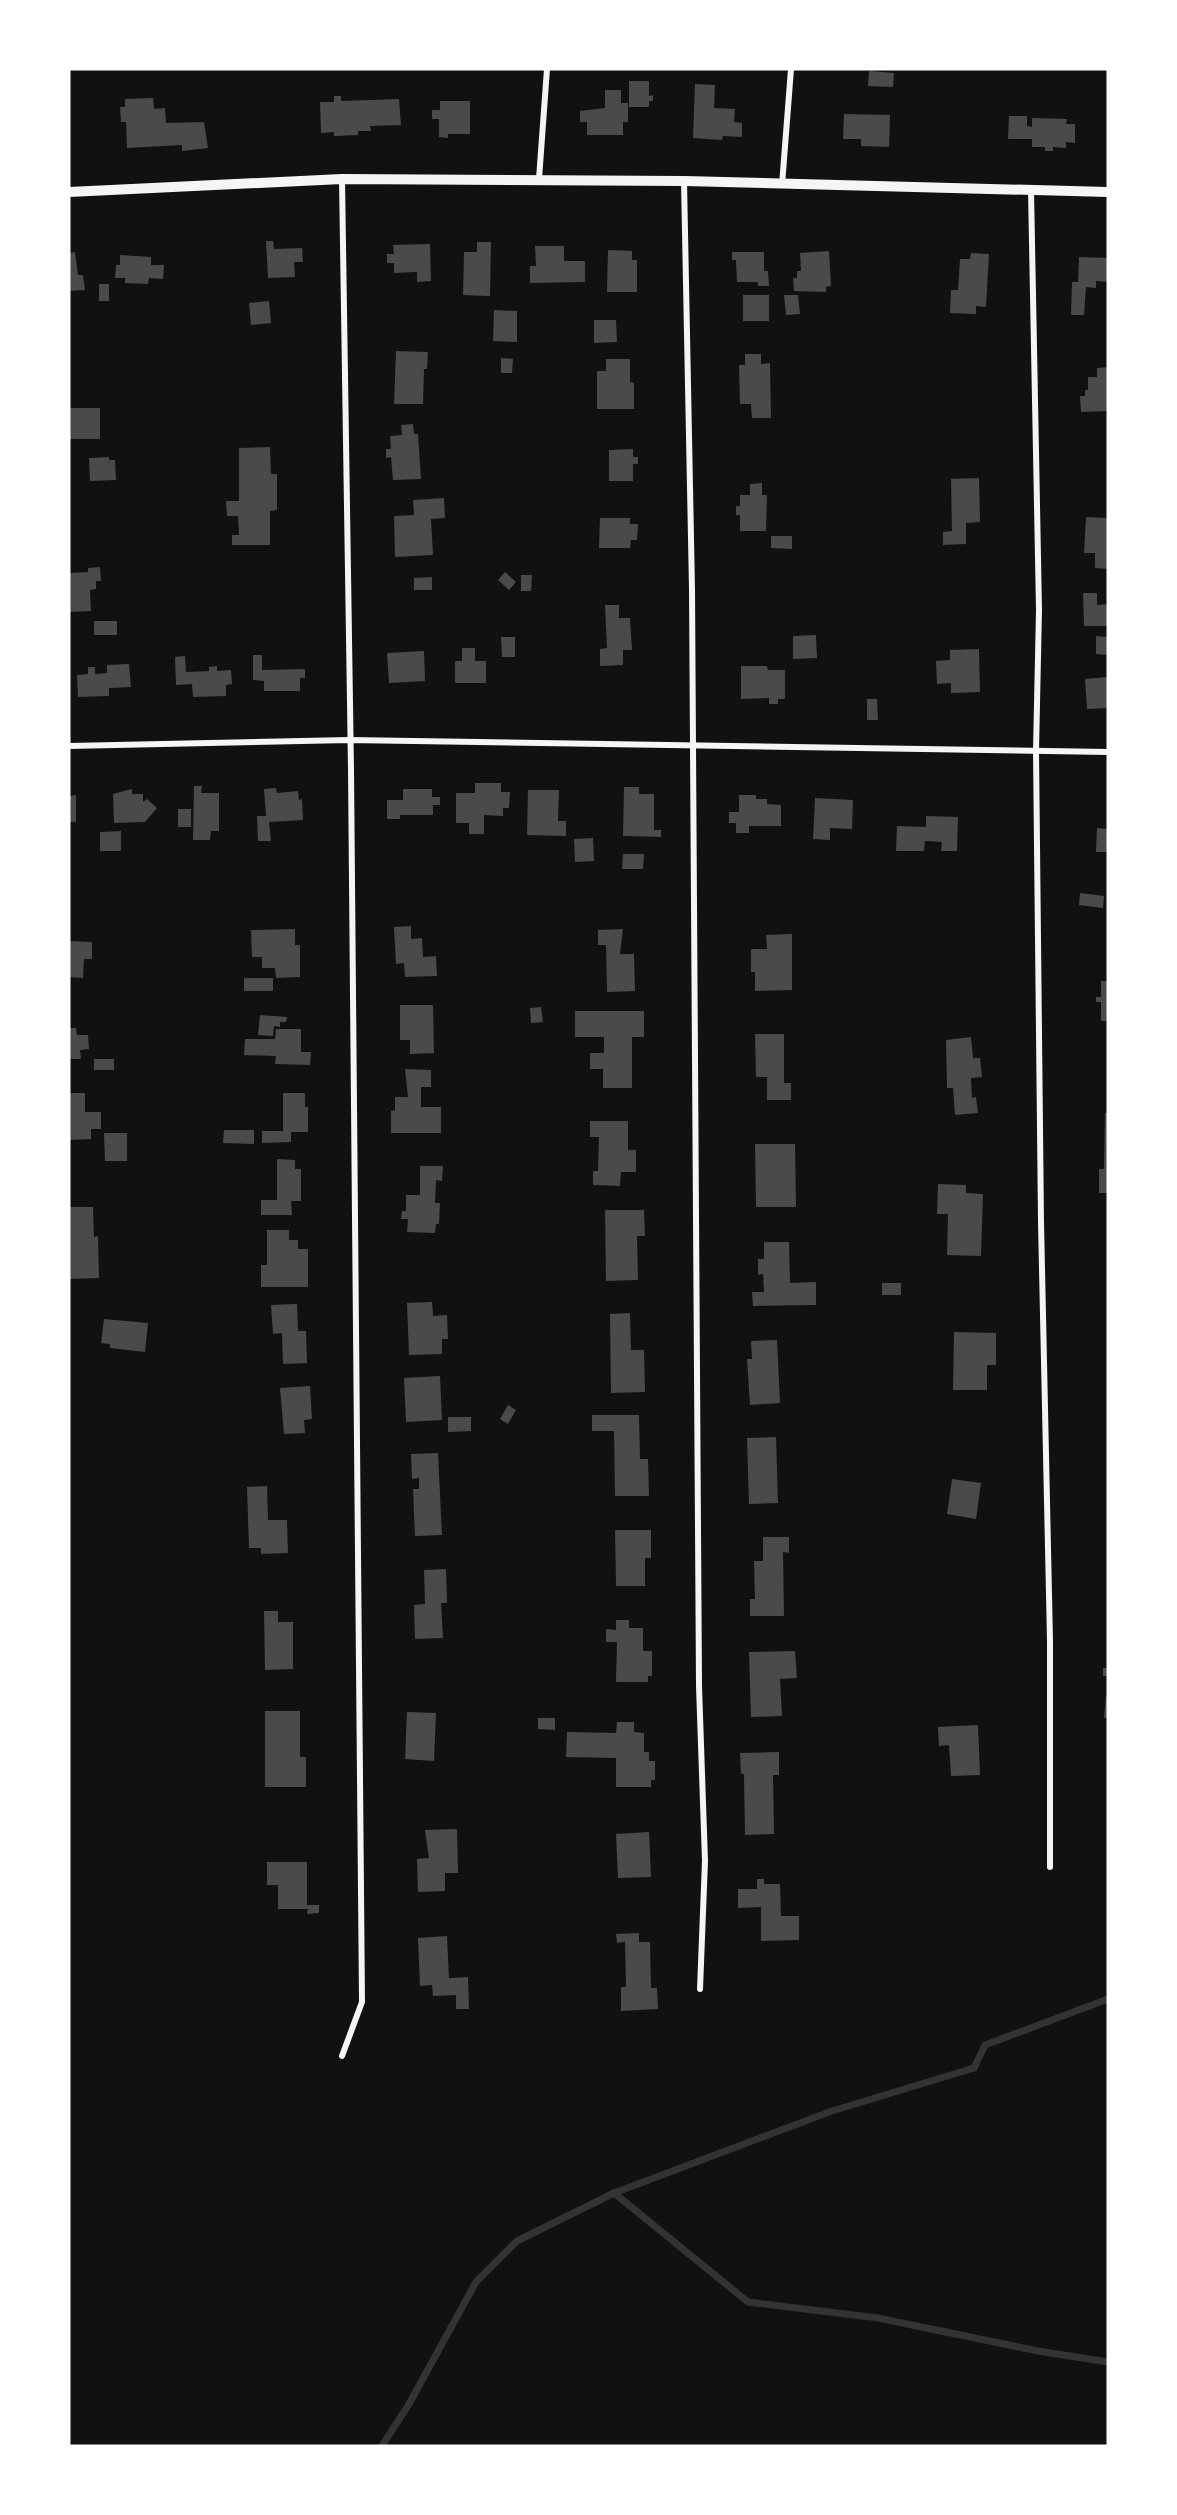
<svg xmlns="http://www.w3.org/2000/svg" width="1177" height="2515" viewBox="0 0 1177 2515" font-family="'PT Sans Narrow',sans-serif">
<rect width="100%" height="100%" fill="#111"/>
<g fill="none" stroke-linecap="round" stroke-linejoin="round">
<!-- stream -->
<g stroke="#333" stroke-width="7">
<path d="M614,2193L748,2302L878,2318L1038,2351L1108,2362"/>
<path d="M382,2446L409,2404L476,2282L517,2241L614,2193L832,2111L974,2068L985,2045L1108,1999"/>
</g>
</g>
<!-- building -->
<g fill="#4a4a4a">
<path d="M869,71L894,73L893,87L868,86Z"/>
<path d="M629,81H649V96L653,95V101H649V107H629Z"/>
<path d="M695,84L715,85L714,108L735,109L734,122L742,123V137L723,136L722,140L693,138Z"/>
<path d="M605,90H621V103H628V122H623V135H587V122H580V111L605,108Z"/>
<path d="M334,96H341V101L399,99L401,125L370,126L371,131H358V135L334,136V132L321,133L320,102H334Z"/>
<path d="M153,98L154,109L165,108L166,123L204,122L208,148L182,151V145L127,148L126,122H121L120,107H125V99Z"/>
<path d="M440,101H470V134H448V138L439,137V119H432V110H440Z"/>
<path d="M844,114L890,115L889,147L861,146V139H843Z"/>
<path d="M1009,116H1027V126L1032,127V118L1067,119L1066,124H1075V143L1066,142V148L1053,147V151H1045V147H1032V139H1008Z"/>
<path d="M266,241H273L274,249L302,248L303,262H294L295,277L268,278Z"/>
<path d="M477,242H491L490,296L463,295L464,252H477Z"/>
<path d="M430,244L431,281L417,282V272L394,273V263H387V254H394L393,245Z"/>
<path d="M535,246H564V261H585V282L530,283V266H536Z"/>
<path d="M608,250L632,251V260H637V292H607Z"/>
<path d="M829,251L831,286L826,287V292L794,291L793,278H797V271H801L800,253Z"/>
<path d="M75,252L78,275H83L85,290L69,291V253Z"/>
<path d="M732,252H764V271H768L769,286H758V282H737L736,260H732Z"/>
<path d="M971,253L989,254L986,307L976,306V314L950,313L951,290H958L960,259H970Z"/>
<path d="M120,255L151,257V265H164L163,279L149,278L148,284L125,283V278H115L116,265H120Z"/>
<path d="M1079,257L1108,258V282L1096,281V288L1086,287L1084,315H1071L1072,282H1078Z"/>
<rect x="99" y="284" width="10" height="17"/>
<rect x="743" y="295" width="26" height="26"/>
<path d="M784,295H798L800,314L786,315Z"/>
<path d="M269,301L271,323L251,325L249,303Z"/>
<path d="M494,310L517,311V342L493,341Z"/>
<path d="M594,320H616L617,342L594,343Z"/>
<path d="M396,351L428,352L427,369H424L423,404H394Z"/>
<path d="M745,354H761V364L770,363L771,418H752L751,404H740L739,365H745Z"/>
<path d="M501,358L513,359L512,373H501Z"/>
<path d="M606,359H630V382L634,383V409H597V371H606Z"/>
<path d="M1108,367V411L1081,412L1080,396H1085V390H1088V377H1097V368Z"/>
<rect x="69" y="408" width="31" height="31"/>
<path d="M413,424L414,434H418L421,479L393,480L391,457L386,458V449H391L390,436L402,435L401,425Z"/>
<path d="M270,447L271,474H277V510L270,511V545H232V535H239L238,516H227L226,501H239V448Z"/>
<path d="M633,449V457H638V464H633V481H609V450Z"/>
<path d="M109,457V460H115L116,480L90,481L89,458Z"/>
<path d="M979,478L980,522L966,523V544L943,545V532L952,531L951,479Z"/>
<path d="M762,483V495H767L766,531H740V515H736V506H740V495H750V484Z"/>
<path d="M444,498L445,518L431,519L433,555L395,557L394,516L414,515L413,500Z"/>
<path d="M1086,517L1108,518V569L1095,568V553H1084Z"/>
<path d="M600,518H630V524H638L637,540H631L630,548H599Z"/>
<path d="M771,536H792V549L771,548Z"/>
<path d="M100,567L101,581H96V589L90,590L91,611L69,612V573L88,572V568Z"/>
<path d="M505,572L516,582L509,590L498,580Z"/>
<path d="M521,575H532L531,591H521Z"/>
<path d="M432,577V590H414V578Z"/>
<path d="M1083,593H1097V605L1108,604V626H1084Z"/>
<path d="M605,605H619V618H630L632,650H623V665L600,666V649L607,648Z"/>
<rect x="94" y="621" width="23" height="14"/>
<path d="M816,635L817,658L793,659V636Z"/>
<path d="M1096,636L1108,637V655L1096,654Z"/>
<path d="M501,637H515V657H502Z"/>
<path d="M462,648H475V661H486V683H455V661H462Z"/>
<path d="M979,649L980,692L951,693V683L937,684L936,661L950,660V650Z"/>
<path d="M424,651L425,681L389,683L387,653Z"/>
<path d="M253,655H262V670L305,669V678H300V691H264V681L253,680Z"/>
<path d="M185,656L186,672L209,671V667L217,666V671L231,670L232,684L226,685V696L193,697L192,684L176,685L175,657Z"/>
<path d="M129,664L131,687L109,688V696L78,697L77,675L88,674V667H95V674L107,673V665Z"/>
<path d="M741,666H767L768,670H785V699H778V704H769V698L741,699Z"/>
<path d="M1108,677V708L1087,709L1085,679Z"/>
<path d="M867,699H877L878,720H867Z"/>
<path d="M475,783H501V792H510L509,808H503V816L484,815V834H469V823H456V793H475Z"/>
<path d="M194,786H202L201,793H219V831H211L210,840H193Z"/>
<path d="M624,787H639V794H654V830H661V837L623,836Z"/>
<path d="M276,788L277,793L298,791L299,800L302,799L303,820L269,822L271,841H258L257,816H266L264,789Z"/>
<path d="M132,789V794H143V802L147,799L157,808L145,822L114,823L113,794Z"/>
<path d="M403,789H432V797H440V805H433V815H400V819H387V800H403Z"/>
<path d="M528,790H559L558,821H566V836L527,835Z"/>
<path d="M76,795V822H69V796Z"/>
<path d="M739,795H756V799H767V804L781,805V826H749V833H736V823H729V812H739Z"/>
<path d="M815,798L853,800L852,829L830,828V840L813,839Z"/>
<rect x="178" y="809" width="13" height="18"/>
<path d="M926,816L958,817L957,851H941L942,842L925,841L924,851H896L897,826L926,827Z"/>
<path d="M1097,828L1108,829V852H1096Z"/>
<path d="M121,831V851H100V832Z"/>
<path d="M593,838L594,861L575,862L574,839Z"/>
<path d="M623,854H644L643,869H622Z"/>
<path d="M1080,893L1104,896L1103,908L1079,905Z"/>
<path d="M411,926V939L422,938L423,957L436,956L437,976L405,977L404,963L396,964L394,927Z"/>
<path d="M295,929V945H300V977L276,978L275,968H262V957H252L251,930Z"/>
<path d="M623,929L620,954H634L635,991L607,992L606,945H598V930Z"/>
<path d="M792,934V990L755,991V972H751V949H767L766,935Z"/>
<path d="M69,941L92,942V959H84L83,978L69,977Z"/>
<rect x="244" y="978" width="29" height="13"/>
<path d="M1101,981H1108V1021H1101V1002H1096V997H1101Z"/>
<path d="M400,1005H433L434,1053L410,1054V1040H400Z"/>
<path d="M541,1007L543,1022L531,1023L530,1008Z"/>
<path d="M575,1011H644V1037H632V1088H603V1069H590V1053H604V1037H575Z"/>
<path d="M260,1015L287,1017L286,1022H280V1027L274,1026L273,1036L258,1035Z"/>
<path d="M69,1028H76L77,1035H88L89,1049L80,1050L81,1059H69Z"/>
<path d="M276,1029H301V1052H311L310,1065L275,1064L276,1056L244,1055L245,1039H275Z"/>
<path d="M755,1034H784V1083H791V1100H767V1077H756Z"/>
<path d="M971,1037L973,1058H980L982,1077L971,1078L972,1098L976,1097L978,1113L955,1115L953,1088H947L946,1040Z"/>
<rect x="94" y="1059" width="20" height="11"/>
<path d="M405,1069L431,1070V1087H421V1107H441V1133H391V1111L395,1110V1097H408Z"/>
<path d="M69,1093H85V1112H101V1129H91V1139L69,1140Z"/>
<path d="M283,1093H305V1107H308V1132H291V1142L262,1143V1131H283Z"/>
<path d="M1105,1113H1108V1193H1099V1169H1104Z"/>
<path d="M590,1121H628V1150H636V1172H621L620,1186L593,1185V1171H598L599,1137H590Z"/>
<path d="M224,1130H254V1144L223,1143Z"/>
<path d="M104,1133H127V1161H105Z"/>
<path d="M755,1144H795L796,1207H756Z"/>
<path d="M277,1159L295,1160V1169H301V1201H291L292,1215H261V1200H277Z"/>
<path d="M420,1166H443L442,1181L436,1180L435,1203H440L439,1224H436L435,1233L407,1232L408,1219H401L402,1211H406V1195H420Z"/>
<path d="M938,1184L966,1185V1193L983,1194L981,1256L947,1255L948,1214H937Z"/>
<path d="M69,1207H93L94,1237L98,1236L99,1278L69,1279Z"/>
<path d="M605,1210H644L645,1236H637L638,1280L606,1281Z"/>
<path d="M267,1230H289V1240H298V1249H308V1287H261V1265H267Z"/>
<path d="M764,1242H789L790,1283L816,1282V1305L753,1306L752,1292H764L763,1274L758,1275V1259H764Z"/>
<rect x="882" y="1283" width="19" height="12"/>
<path d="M432,1302L433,1316L447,1315L448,1339H442V1354L409,1355L407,1303Z"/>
<path d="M297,1304L298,1331H306L307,1363L283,1364L282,1333L273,1334L271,1305Z"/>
<path d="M630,1313L631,1350H644L645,1392L611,1393L610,1314Z"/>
<path d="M104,1319L148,1323L145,1352L110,1348V1344L101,1343Z"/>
<path d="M954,1332L996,1333V1365H987V1390H953Z"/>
<path d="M777,1340L780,1403L750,1405L747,1359H752L751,1341Z"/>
<path d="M440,1376L442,1420L406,1422L404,1378Z"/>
<path d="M310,1386L312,1419L304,1420L305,1433L284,1434L280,1388Z"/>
<path d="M508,1405L516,1410L508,1424L500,1419Z"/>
<path d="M592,1415H639L640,1459H648L649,1496H615L614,1431H592Z"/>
<path d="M448,1417H471V1431L448,1432Z"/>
<path d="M776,1437L778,1503L749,1504L747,1438Z"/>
<path d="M438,1453L442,1535L415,1536L413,1489H419V1478L412,1479L411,1454Z"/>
<path d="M952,1479L981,1483L976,1519L947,1514Z"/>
<path d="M267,1486L268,1520H287L288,1553L261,1554V1548H249L247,1487Z"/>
<path d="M615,1530H651V1558H645V1586H616Z"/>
<path d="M763,1537H789V1553L783,1552L784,1616H750V1599H755L754,1561H763Z"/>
<path d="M446,1569L447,1603H441L443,1638L415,1639L414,1605L425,1604L424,1570Z"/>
<path d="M264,1611H278V1622H293V1669L265,1670Z"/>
<path d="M616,1620H629V1628H643V1651H652V1676H648V1682H616L617,1642H606V1629L616,1630Z"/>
<path d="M795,1651L797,1678L780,1679L782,1716L751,1717L749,1652Z"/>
<rect x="1103" y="1668" width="5" height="8"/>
<path d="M1106,1695H1108V1718H1104Z"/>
<path d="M265,1711H300V1757H306V1787H265Z"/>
<path d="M407,1712L436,1713L434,1761L405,1759Z"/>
<path d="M538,1718H555V1730L538,1729Z"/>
<path d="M617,1722H634V1732L644,1733V1752H649V1761H655V1780H651V1787H616V1758L566,1757L567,1732L616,1733Z"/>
<path d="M978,1725L980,1775L951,1776L949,1745L939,1746L938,1727Z"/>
<path d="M779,1752V1775H773L774,1834L745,1835L744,1774H741L740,1753Z"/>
<path d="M457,1829L458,1873H445V1891L418,1892L417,1859L429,1858L425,1830Z"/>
<path d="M649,1832L651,1877L618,1878L616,1834Z"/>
<path d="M267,1862H307V1905H319V1913L307,1914L308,1909H278V1885H267Z"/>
<path d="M757,1879H764V1884H780L781,1916H799V1940L761,1941V1907L738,1908V1889H757Z"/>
<path d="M639,1933V1942H650L651,1988H657L658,2009L621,2011V1987H626L625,1942L617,1943L616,1934Z"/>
<path d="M447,1936L449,1978L468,1977L469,2009H456V1995L433,1996L432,1985L420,1986L418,1938Z"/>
</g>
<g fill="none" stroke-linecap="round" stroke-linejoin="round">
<!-- minor -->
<g stroke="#f5f5f5" stroke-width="6">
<path d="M342,179L351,769L362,2002L342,2056"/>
<path d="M539,179L547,69"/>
<path d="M684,181L692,589L699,1686L705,1861L700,1989"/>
<path d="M782,185L791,69"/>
<path d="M1031,190L1039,610L1036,751L1041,1222L1050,1641V1867"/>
<path d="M69,746L349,740L1108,752"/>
</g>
<!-- tertiary -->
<path stroke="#f5f5f5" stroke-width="10" d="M69,192L342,179L684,181L1108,192"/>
</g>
<!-- border -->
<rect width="1177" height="2515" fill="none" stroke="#ffffff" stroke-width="141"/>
</svg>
